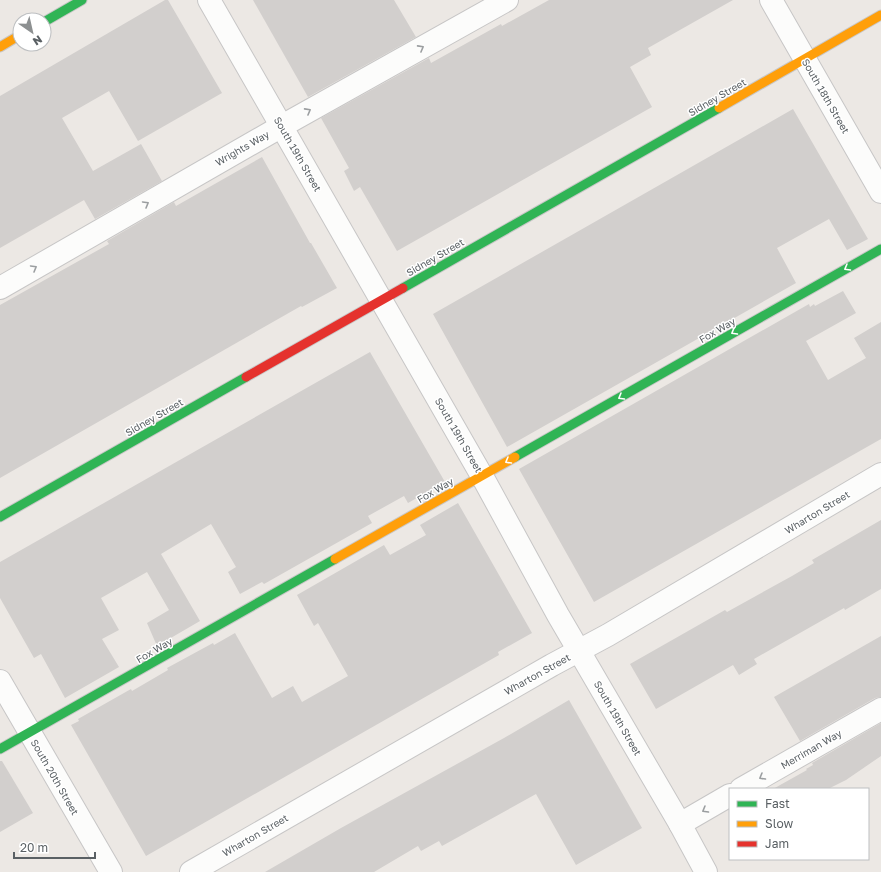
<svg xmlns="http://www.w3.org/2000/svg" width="881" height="872" viewBox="0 0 881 872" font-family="'Golos Text',sans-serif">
<rect width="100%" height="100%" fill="#ece8e4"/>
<!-- building -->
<g fill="#d2cfcd">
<path d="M165,0H168L222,93L138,141L109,91L62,118L93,171L141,144L162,181L95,219L84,200L0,248V96Z"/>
<path d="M253,0H394L416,37L308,97Z"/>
<path d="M549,0H733L648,48L651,55L630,67L652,107L397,251L360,187L354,191L344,171L349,168L321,118L429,58L431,63L501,24L502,26Z"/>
<path d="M793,109L868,239L847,250L829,219L777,248L796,283L507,447L433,314Z"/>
<path d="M262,157L310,243H311L337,288L302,307L301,306L0,478V305L109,244L107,241L174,202L176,206Z"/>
<path d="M843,291L856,313L806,341L828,380L866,358L854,338L881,322V439L594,602L519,469L809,304L810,307L814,304L815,306Z"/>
<path d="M370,352L445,482L408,503L404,496L368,516L372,523L264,584L262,582L240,594L228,572L236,567L211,524L161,554L200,621L157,646L147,623L169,610L147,572L101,598L119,630L102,639L119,667L65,698L41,654L34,658L0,598V562Z"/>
<path d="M458,503L532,633L498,652L499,655L146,856L71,725L79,721L78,719L131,689L132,691L168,670L167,668L213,643L214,645L235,633L272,698L293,686L302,702L348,676L318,623L314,626L297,595L384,545L390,555L426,535L420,525Z"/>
<path d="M881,520V589L845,610L844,608L754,659L757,664L739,675L733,665L656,709L630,664L725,610L727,612L792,576L814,563L812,560Z"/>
<path d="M881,636V697L875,698L800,741L774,697Z"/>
<path d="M569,700L642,828L576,865L536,794L442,846L439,841L421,851L418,846L374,872H265L341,828L504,738Z"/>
<path d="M881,723V756L846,780L828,789H773L807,770L806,769L813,765L812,763Z"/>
<path d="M0,761H2L33,813L0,832Z"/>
</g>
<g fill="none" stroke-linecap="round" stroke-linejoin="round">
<!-- street casing -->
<g stroke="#c7c6c6" stroke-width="24">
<g id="street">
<path d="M209,0L482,476L558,615L680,824L706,872"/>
<path d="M771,0L881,192"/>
<path d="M0,288L282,126L507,0"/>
<path d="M0,681L111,872"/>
<path d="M741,789L881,709"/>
<path d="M680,824L730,795"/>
<path d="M191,872L552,665L608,635L881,474"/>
</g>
</g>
<!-- fast casing -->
<g stroke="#c8c7c7" stroke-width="11">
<g id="fast">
<path d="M44,22L82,0"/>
<path d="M403,288L719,108"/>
<path d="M515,457L881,249"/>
<path d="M0,517L246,377"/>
<path d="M0,749L335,559"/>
</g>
</g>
<!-- slow casing -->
<g stroke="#c8c7c7" stroke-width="11">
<g id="slow">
<path d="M0,47L20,35"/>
<path d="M719,108L881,15"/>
<path d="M335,559L515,457"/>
</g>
</g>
<!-- jam casing -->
<g stroke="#c8c7c7" stroke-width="11">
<path id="jam" d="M246,377L403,288"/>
</g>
<!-- street -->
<use href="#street" stroke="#fcfcfb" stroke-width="22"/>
<!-- fast -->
<use href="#fast" stroke="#30b455" stroke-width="9"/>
<!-- slow -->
<use href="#slow" stroke="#ff9f0a" stroke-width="9"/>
<!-- jam -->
<use href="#jam" stroke="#e5322d" stroke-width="9"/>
</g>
<!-- one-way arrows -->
<defs><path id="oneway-chevron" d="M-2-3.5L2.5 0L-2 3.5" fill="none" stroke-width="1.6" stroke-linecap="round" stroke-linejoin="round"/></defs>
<g stroke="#9b9ea0">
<use href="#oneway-chevron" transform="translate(421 48) rotate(-29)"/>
<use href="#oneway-chevron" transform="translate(308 111) rotate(-29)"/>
<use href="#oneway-chevron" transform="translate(146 204) rotate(-30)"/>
<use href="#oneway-chevron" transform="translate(34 268) rotate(-30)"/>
<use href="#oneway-chevron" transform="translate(762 777) rotate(150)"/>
<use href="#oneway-chevron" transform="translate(705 810) rotate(150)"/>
</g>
<g stroke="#fff">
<use href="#oneway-chevron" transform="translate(847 268) rotate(150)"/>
<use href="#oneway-chevron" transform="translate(734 332) rotate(150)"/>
<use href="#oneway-chevron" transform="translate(621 397) rotate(150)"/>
<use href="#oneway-chevron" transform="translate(508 461) rotate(150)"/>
</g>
<g text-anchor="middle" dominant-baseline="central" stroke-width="3" stroke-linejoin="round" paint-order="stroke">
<!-- street labels -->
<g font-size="10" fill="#5a6064" stroke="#fff">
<text transform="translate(826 96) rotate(60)">South 18th Street</text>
<text transform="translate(717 97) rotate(-30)">Sidney Street</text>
<text transform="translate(242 148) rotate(-30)">Wrights Way</text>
<text transform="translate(298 154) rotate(60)">South 19th Street</text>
<text transform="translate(435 257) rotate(-30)">Sidney Street</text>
<text transform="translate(717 330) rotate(-30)">Fox Way</text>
<text transform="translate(154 417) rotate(-30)">Sidney Street</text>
<text transform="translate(459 435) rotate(60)">South 19th Street</text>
<text transform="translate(435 490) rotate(-30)">Fox Way</text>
<text transform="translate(817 512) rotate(-31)">Wharton Street</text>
<text transform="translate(154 650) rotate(-30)">Fox Way</text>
<text transform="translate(537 674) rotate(-29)">Wharton Street</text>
<text transform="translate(618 718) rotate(60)">South 19th Street</text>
<text transform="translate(811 749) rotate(-30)">Merriman Way</text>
<text transform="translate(55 777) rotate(60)">South 20th Street</text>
<text transform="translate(255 835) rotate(-30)">Wharton Street</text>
</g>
</g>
<!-- legend -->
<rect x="729" y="788" width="140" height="72" fill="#ffffff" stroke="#bdbfc1"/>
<rect x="737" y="801" width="20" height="6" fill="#30b455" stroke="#bdbfc1"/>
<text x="765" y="808" font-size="12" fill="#5a6064">Fast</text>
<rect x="737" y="821" width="20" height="6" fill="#ff9f0a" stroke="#bdbfc1"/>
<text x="765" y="828" font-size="12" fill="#5a6064">Slow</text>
<rect x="737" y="841" width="20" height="6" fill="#e5322d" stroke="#bdbfc1"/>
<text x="765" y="848" font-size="12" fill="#5a6064">Jam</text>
<!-- north arrow -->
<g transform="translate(32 32) rotate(146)"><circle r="19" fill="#ffffff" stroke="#bdbfc1"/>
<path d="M0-3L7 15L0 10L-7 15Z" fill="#8d9091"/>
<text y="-6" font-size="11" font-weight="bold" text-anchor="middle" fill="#5a6064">N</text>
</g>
<!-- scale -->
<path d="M14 852v6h81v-6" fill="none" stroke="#5a6064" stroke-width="2"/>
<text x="20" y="852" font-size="12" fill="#5a6064" stroke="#ffffff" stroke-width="3" paint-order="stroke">20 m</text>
</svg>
